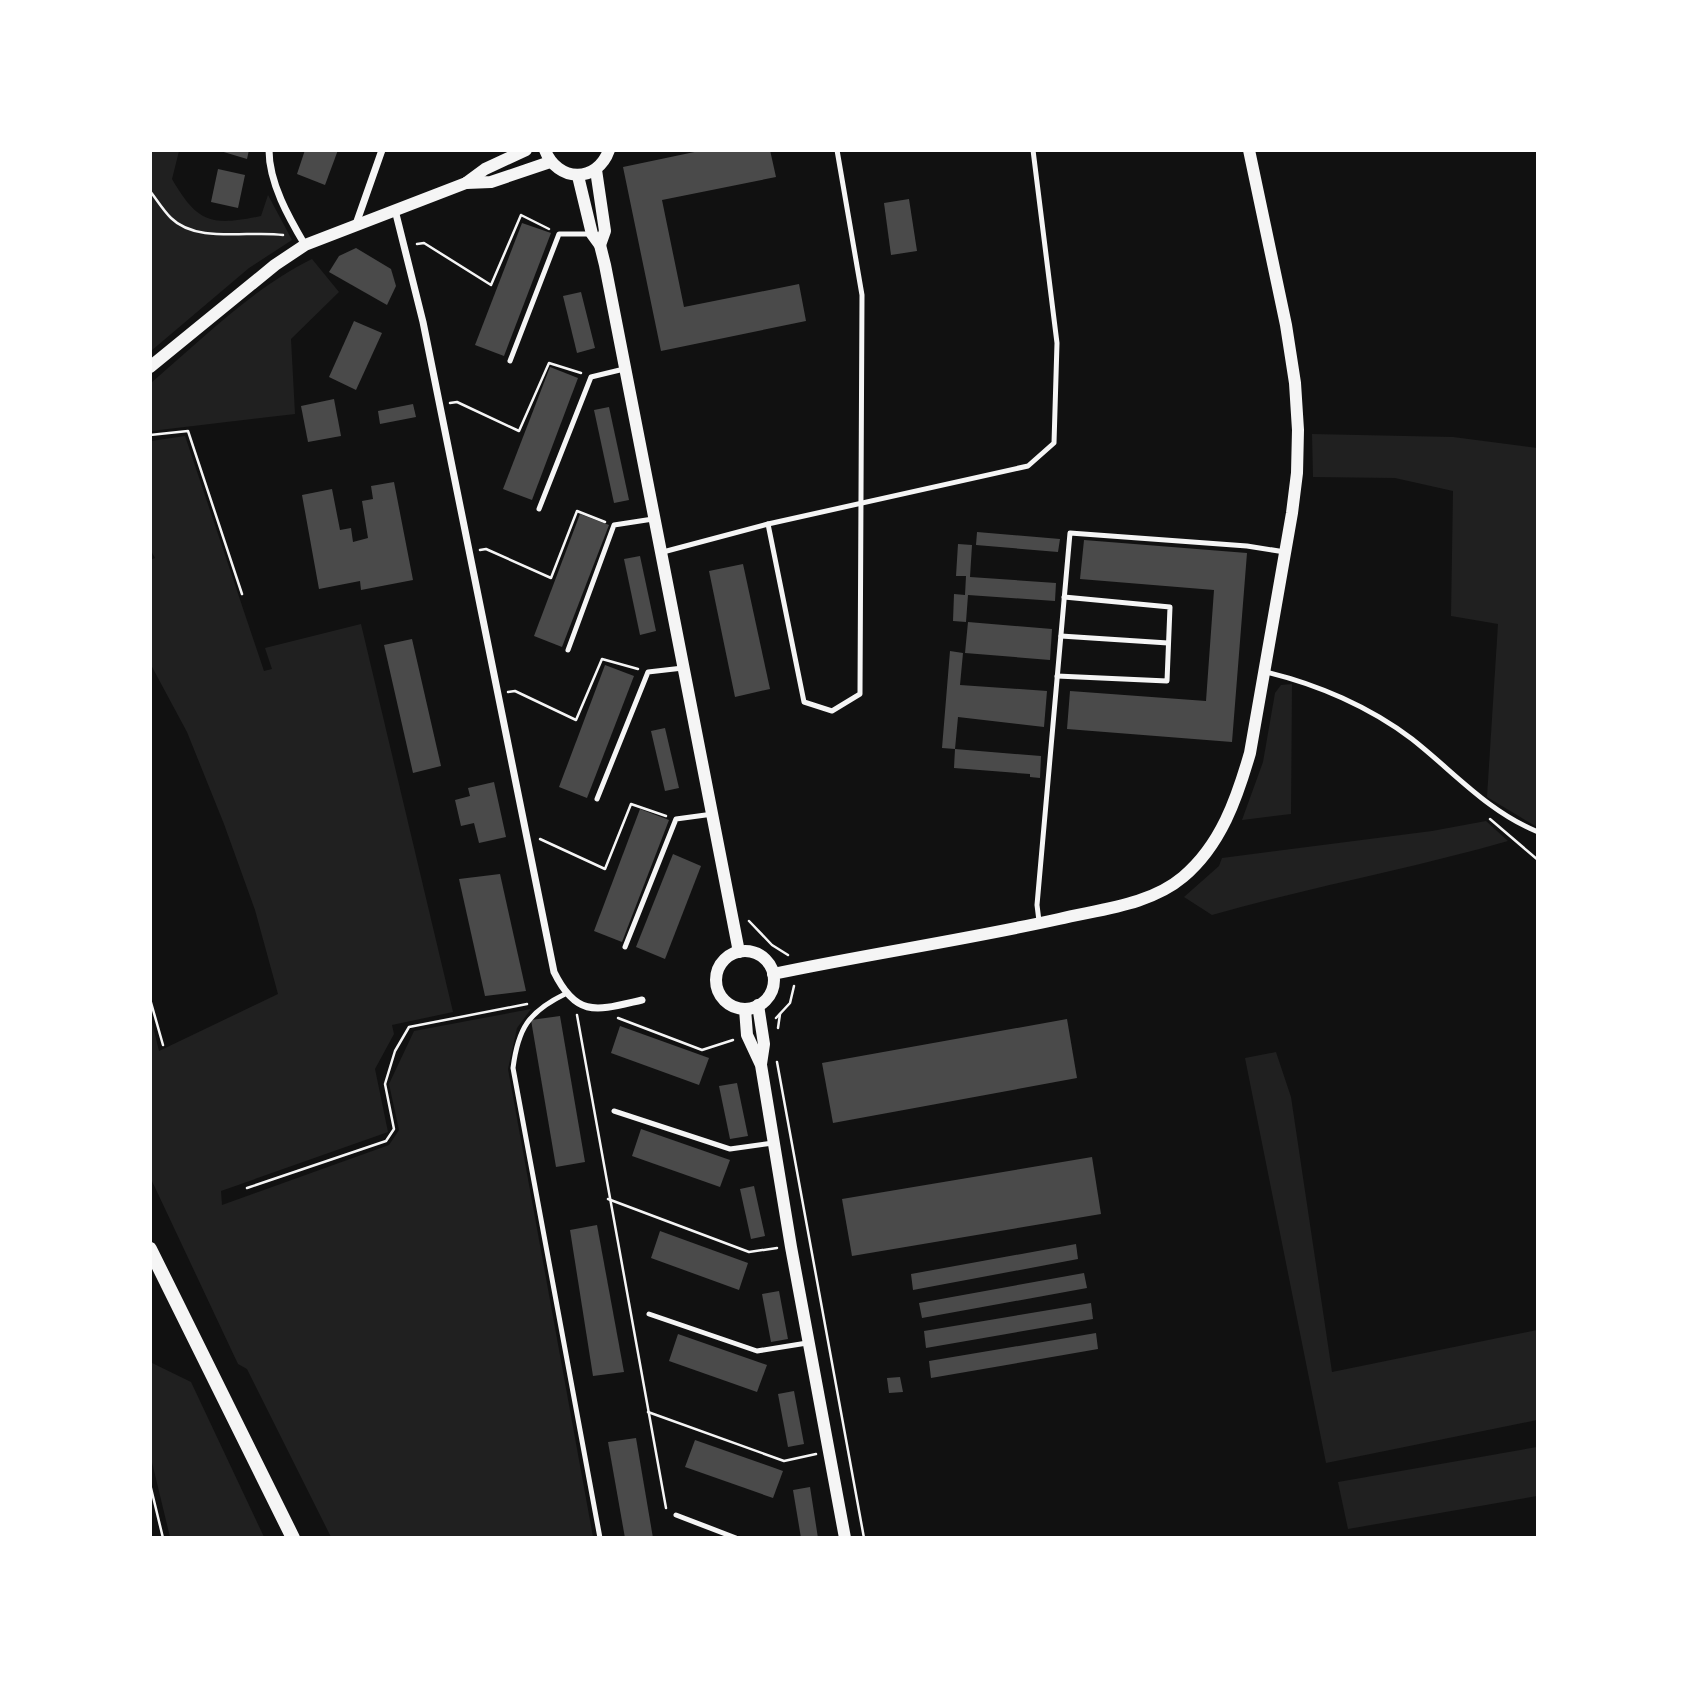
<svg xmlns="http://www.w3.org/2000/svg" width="1688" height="1688" viewBox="0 0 1688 1688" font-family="'Golos Text',sans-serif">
<rect width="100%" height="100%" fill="#111"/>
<!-- green -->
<g fill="#202020">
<path d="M151,151H179L172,179C198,224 212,226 261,216L268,195L292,240L249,268L151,351Z"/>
<path d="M312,259L339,292L291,339L295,414L151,431V383C199,342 254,287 312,259Z"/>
<path d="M1312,434L1453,437L1537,448V827L1487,797L1498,624L1451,616L1453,491L1395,478L1313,477Z"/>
<path d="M185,436L264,671L272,669L265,648L361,624L453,1012L392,1025L394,1034L375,1069L388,1132L221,1191L222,1205L389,1145L399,1130L389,1084L414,1031L531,1009L517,1028L508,1069L593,1537H331L247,1369L238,1364L151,1179V1018L159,1051L278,994L255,910L224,824L187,732L151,665L150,560L155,558L150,549L151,441Z"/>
<path d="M1292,684L1291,814L1242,820L1263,762L1275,693L1281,685Z"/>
<path d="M1486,821L1508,841C1410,869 1310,887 1212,915L1184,897L1219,866L1222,858L1432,831Z"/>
<path d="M1276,1052L1291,1097L1332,1372L1537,1330V1420L1326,1463L1245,1058Z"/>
<path d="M150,1362L191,1382L264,1537H170L151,1458Z"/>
<path d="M1537,1447V1496L1348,1529L1338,1482Z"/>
</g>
<!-- building -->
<g fill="#4a4a4a">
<path d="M217,150H249L247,159Z"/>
<path d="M305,150H338L325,185L297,174Z"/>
<path d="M704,150H770L776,177L662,200L684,307L799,284L806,321L661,351L623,167Z"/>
<path d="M218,169L245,175L238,208L211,202Z"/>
<path d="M909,199L917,251L891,255L884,203Z"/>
<path d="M522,223L551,233L504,356L475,345Z"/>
<path d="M356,248L391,269L396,286L387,305L329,272L339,256Z"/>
<path d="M581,292L595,348L577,353L563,296Z"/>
<path d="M354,321L382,333L356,390L329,377Z"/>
<path d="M550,367L578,378L532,500L503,489Z"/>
<path d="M334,399L341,436L308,442L301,406Z"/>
<path d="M413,404L416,417L380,424L378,411Z"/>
<path d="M609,407L629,500L614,503L594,410Z"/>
<path d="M394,482L413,580L361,590L360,581L319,589L302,495L332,489L340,530L351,528L353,542L368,538L362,501L373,499L371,486Z"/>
<path d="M580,514L609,525L562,647L534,636Z"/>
<path d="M977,532L1060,539L1058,552L976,545Z"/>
<path d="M1084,540L1247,553L1232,742L1067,729L1070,691L1206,701L1214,590L1080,579Z"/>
<path d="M958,544L972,545L970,577L1056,583L1055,601L968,595L966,622L953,621L954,594L965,595L966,576H956Z"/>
<path d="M640,556L656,631L640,635L624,559Z"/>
<path d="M743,564L770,689L735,697L709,571Z"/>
<path d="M968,622L1052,629L1050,660L965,653Z"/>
<path d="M412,639L441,766L413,773L384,645Z"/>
<path d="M950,651L963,653L960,685L1047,691L1044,727L958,717L955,749L942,748Z"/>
<path d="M605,665L634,676L587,798L559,787Z"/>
<path d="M665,728L679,788L665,791L651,731Z"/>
<path d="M955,749L1041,756L1040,778L1030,777V774L954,768Z"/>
<path d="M494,782L506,837L479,843L474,823L461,826L455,800L470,796L468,788Z"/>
<path d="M640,809L669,820L622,942L594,931Z"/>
<path d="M673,854L701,866L665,959L636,947Z"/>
<path d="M500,874L526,991L485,996L459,879Z"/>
<path d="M560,1016L585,1162L556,1167L531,1020Z"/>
<path d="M1067,1019L1077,1078L833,1123L822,1063Z"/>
<path d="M620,1026L709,1058L699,1085L611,1053Z"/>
<path d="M737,1083L748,1136L730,1139L719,1086Z"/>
<path d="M641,1129L730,1160L720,1187L632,1156Z"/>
<path d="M1092,1157L1101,1214L852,1256L842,1199Z"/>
<path d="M754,1186L765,1236L751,1239L740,1189Z"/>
<path d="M597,1225L624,1372L593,1376L570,1230Z"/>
<path d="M660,1231L748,1263L739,1290L651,1258Z"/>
<path d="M1076,1244L1078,1259L913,1290L911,1274Z"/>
<path d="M1084,1273L1087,1288L922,1318L919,1303Z"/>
<path d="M779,1291L788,1339L771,1342L762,1294Z"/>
<path d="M1091,1303L1093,1319L926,1348L924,1331Z"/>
<path d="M1096,1333L1098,1349L931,1378L929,1361Z"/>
<path d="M678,1334L767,1365L757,1392L669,1361Z"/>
<path d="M900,1377L903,1392L889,1393L887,1378Z"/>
<path d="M794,1391L804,1444L788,1447L778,1394Z"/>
<path d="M636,1438L653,1538H625L608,1442Z"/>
<path d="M695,1440L783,1471L773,1498L685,1467Z"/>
<path d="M810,1487L818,1538H801L793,1490Z"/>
</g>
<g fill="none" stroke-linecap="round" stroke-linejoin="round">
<!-- path -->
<g stroke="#f5f5f5" stroke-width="2.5">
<path d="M150,191C157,200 163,210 171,218C197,244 250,230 283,235"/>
<path d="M417,244L424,243L491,285L521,215L549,229"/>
<path d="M450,403L457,402L519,431L549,363L581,373"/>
<path d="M150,435L188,431L242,594"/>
<path d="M480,550L486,549L551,578L577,511L605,522"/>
<path d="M508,692L515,691L576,720L602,659L638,669"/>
<path d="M1490,819L1538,860"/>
<path d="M540,839L605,869L631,804L666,816"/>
<path d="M749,921L772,945L788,955"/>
<path d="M150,999L163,1045"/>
<path d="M577,1015L666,1508"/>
<path d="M618,1018L702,1050L733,1040"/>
<path d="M776,1018L790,1003L794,986"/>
<path d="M778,1028L780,1014"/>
<path d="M777,1062L864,1538"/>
<path d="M247,1188L386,1141L394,1129L385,1084L395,1051L409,1027L527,1004"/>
<path d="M608,1199L749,1252L777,1248"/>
<path d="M648,1412L784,1461L816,1454"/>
<path d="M150,1484L163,1538"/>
</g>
<!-- service -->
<g stroke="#f5f5f5" stroke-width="5">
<path d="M510,361L559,234H592"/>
<path d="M539,509L591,377L624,369"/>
<path d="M768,524L804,702L832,711L860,694L862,295L837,150"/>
<path d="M663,552L768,524L1028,466L1054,443L1057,343L1033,150"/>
<path d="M1061,636L1168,643"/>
<path d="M568,650L614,525L653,519"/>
<path d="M1266,672C1317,684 1370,707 1412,739C1454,772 1487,811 1538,832"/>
<path d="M1057,676L1167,681L1170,607L1064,597"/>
<path d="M597,799L648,672L683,668"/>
<path d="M1039,921L1037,905L1070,533L1247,546L1285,552"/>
<path d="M625,947L676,819L713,814"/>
<path d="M565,994C528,1012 518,1029 513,1068L600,1538"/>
<path d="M614,1111L730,1149L773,1143"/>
<path d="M649,1314L757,1351L807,1343"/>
<path d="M676,1515L736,1538"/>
</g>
<!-- minor -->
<g stroke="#f5f5f5" stroke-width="7">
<path d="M269,150C269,183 289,218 305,245"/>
<path d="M395,210L423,322L554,972C577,1019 598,1010 642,1000"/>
<path d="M356,224L382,150"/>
</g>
<!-- tertiary -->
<g stroke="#f5f5f5" stroke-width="12">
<path d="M545,150C557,182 597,184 609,150"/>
<path d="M596,170L605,231L600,245"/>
<path d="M578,176L592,234L600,245L605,265L739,952"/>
<path d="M466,183L491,182L550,162"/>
<path d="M150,367L275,265L305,245L466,183L485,169L526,150"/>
<circle cx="745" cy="980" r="29"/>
<path d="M773,974C868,954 964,940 1059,919C1101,909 1150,905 1183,877C1221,845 1237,798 1250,753L1292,513L1297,473L1298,430L1295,383L1286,325L1249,150"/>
<path d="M758,1005L764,1044L761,1064"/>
<path d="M745,1009L747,1035L761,1065L791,1247L845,1538"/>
</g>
<!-- secondary -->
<path stroke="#f5f5f5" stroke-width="14" d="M150,1249L293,1538"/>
</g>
<!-- border -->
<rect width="1688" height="1688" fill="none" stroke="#ffffff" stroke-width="304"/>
</svg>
